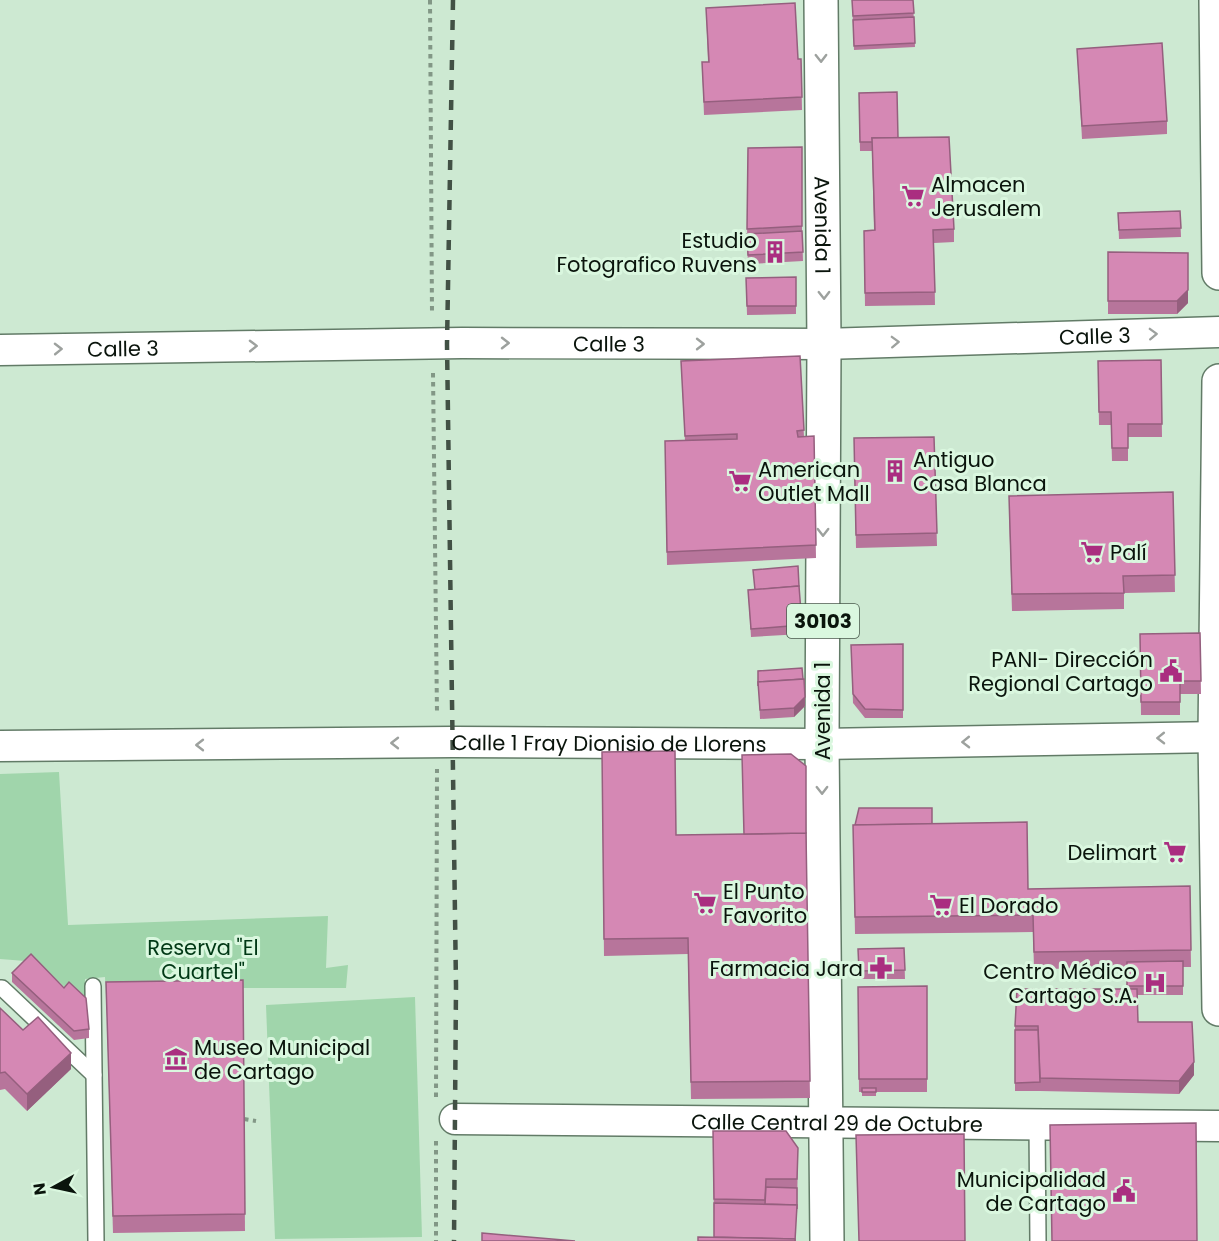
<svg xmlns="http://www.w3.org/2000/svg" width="1219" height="1241" viewBox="0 0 1219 1241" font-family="Poppins,sans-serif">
<rect width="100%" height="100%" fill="#cde9d2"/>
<!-- green -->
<g fill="#a0d5ab">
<path d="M59,772L68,925L328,916L326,968L348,965L346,988H240L106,999L105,977L85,979L86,1007L38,962L0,959V774Z"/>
<path d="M415,997L422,1237L275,1239L266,1005Z"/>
</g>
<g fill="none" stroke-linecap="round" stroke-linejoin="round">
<!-- lane casing -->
<g stroke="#627b67" stroke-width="18">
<g id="lane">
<path d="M93,986L96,1241"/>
<path d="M0,988H2L94,1075"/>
<path d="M1037,1124L1038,1241"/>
</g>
</g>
<!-- street casing -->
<g stroke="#627b67" stroke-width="33">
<g id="street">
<path id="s1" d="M0,350L462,343L824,344L1219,332"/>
<path id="s2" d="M0,746L453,742L822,744L1219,737"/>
<path id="s3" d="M455,1119L1219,1126"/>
</g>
</g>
<!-- primary casing -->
<g stroke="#627b67" stroke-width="36">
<g id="primary">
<path id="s4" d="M821,0L824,344L822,744L827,1241"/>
<path d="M1216,0L1219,273"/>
<path d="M1219,381L1215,737L1219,1009"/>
</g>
</g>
<!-- path -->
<g stroke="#829786" stroke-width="4" stroke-dasharray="4.5 4.5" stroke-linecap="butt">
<path d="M430,0L432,314"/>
<path d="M433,373L437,713"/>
<path d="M436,1097L437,769"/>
<path d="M244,1119L256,1121"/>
<path d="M436,1141V1241"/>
</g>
<!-- lane -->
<use href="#lane" stroke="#fff" stroke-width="15"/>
<!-- street -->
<use href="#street" stroke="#fff" stroke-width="30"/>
<!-- primary -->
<use href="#primary" stroke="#fff" stroke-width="33"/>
<!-- rail -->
<path stroke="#425145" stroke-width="4.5" stroke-dasharray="10 10" stroke-linecap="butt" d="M453,0L447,344L456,986L454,1241"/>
</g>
<!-- wall -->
<g fill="#b7759b">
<path d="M852,0H913L915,47L854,50Z"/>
<path d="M706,8L798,59H801L802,110L704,115L702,62H708Z"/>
<path d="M1077,49L1167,121V134L1082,139Z"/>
<path d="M859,93L898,138L954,229V242L934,243L935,305L865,306L864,231L874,230L872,151H860Z"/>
<path d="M802,147V231L803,261L748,264L747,242L748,148Z"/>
<path d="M1180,211L1181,237L1119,239L1118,213Z"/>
<path d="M1108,252L1188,303L1177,314H1108Z"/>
<path d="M796,277V314L747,315L746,278Z"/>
<path d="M800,356L804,437L814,436L816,558L667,565L665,441H685L681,361Z"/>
<path d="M1161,360L1162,437H1128V461H1112L1111,425H1099L1098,361Z"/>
<path d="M934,437L937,546L856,548L854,438Z"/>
<path d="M1173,492L1175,592L1124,593V609L1012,611L1009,512Z"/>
<path d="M748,590L802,625V634L751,637Z"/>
<path d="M1200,633L1201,694H1180V715H1141L1140,634Z"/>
<path d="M903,644V718H865L853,703L851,645Z"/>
<path d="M758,671L805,706L794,717L760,719Z"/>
<path d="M602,752L676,835L806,833L810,1098L691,1099L688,954L604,956Z"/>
<path d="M932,824L1028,889L1190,886L1191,967H1183V995H1137L1138,1022L1194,1075L1179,1094L1040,1091H1015V1026L1127,989V968L1034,969L1033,932L855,934L853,825Z"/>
<path d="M904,948L905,979H859L858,949Z"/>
<path d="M12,973L64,988L89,1029V1038L74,1040L12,982Z"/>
<path d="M243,980L245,1231L113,1233L106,982Z"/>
<path d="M927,986V1092H876V1096H862V1092H859L858,987Z"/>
<path d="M0,1008L23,1030L71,1069L27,1111L5,1089L0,1090Z"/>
<path d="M713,1131L798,1148L797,1214L714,1237Z"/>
</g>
<!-- shaded-wall -->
<g fill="#955f7e">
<path d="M1188,290V303L1177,314V301Z"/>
<path d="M805,697V706L794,717V708Z"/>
<path d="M71,1053V1069L27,1111V1094Z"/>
<path d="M1194,1062V1075L1179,1094V1081Z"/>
</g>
<!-- building -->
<g fill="#d588b4" stroke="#955f7e" stroke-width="1.5">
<path d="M852,0H913L914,13L853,16Z"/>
<path d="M795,3L798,59H801L802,97L704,102L702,62H709L706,8Z"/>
<path d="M914,17L915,43L854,46L853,20Z"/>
<path d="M1162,43L1167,121L1082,126L1077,49Z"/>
<path d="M897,92L898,138H872L873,142H860L859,93Z"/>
<path d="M949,137L954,229L933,230L935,292L865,293L864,231L875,230L872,138Z"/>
<path d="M802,147V226L747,229L748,148Z"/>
<path d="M1180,211L1181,228L1119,230L1118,213Z"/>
<path d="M802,231L803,252L748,255L747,234Z"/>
<path d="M1108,252L1188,253V290L1177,301H1108Z"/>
<path d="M796,277V306H747L746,278Z"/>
<path d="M800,356L804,430L797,431L798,437L814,436L816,545L667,552L665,441L737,439V434L685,436L681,361Z"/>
<path d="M1161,360L1162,424H1128V448H1112L1111,412H1099L1098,361Z"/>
<path d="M934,437L937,533L856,535L854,438Z"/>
<path d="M1173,492L1175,575L1123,576L1124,593L1012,594L1009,496Z"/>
<path d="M798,566L799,586L755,590L753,570Z"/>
<path d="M799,586L802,625L751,629L748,590Z"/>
<path d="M1200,633L1201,681H1180V702H1141L1140,634Z"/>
<path d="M903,644V710L865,709L853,694L851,645Z"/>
<path d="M802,668L803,679L758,682V686V671Z"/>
<path d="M804,679L805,697L794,708L760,710L758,682Z"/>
<path d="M675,751L676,835L806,833L810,1081L691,1082L688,938L604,939L602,752Z"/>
<path d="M791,754L806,766V833L744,834L742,755Z"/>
<path d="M859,808H932V824L855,825Z"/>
<path d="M1027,822L1028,889L1190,886L1191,950L1034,952L1033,915L855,917L853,825Z"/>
<path d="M904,948L905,970L859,971L858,949Z"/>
<path d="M31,954L64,988L69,982L86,998L89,1029L74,1031L12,973Z"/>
<path d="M1183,961V986H1127V962Z"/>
<path d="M243,980L245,1214L113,1216L106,982Z"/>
<path d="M927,986V1079H859L858,987Z"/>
<path d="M1017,989H1137L1138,1022H1192L1194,1062L1179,1081L1040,1078L1038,1026H1015Z"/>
<path d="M0,1008L23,1030L38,1017L71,1053L27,1094L5,1072L0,1073Z"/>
<path d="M1015,1030H1038L1040,1082L1015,1083Z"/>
<rect x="862" y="1088" width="14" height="4"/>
<path d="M1196,1123L1197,1241H1052L1050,1125Z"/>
<path d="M713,1131H786L798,1148L797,1179H766L765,1200L714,1199Z"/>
<path d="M964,1134L965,1241H859L856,1135Z"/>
<path d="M766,1187L797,1188V1209V1205L765,1204Z"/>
<path d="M714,1203L797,1205L795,1241V1239L714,1237Z"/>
<path d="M482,1233L575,1241H482Z"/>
<path d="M698,1237L795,1239V1241H698Z"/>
</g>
<!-- one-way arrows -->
<defs><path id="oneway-chevron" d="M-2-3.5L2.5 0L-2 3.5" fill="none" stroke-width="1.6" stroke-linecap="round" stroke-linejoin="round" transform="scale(1.5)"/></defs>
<g stroke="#9da19e">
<use href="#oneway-chevron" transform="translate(821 58) rotate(89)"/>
<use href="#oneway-chevron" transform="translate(824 295) rotate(89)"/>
<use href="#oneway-chevron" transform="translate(1153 334) rotate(-2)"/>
<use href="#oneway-chevron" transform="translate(895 342) rotate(-2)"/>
<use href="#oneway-chevron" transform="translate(505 343)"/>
<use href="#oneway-chevron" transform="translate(700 344)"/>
<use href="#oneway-chevron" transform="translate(253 346) rotate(-1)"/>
<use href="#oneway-chevron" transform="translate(58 349) rotate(-1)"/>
<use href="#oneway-chevron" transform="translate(823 532) rotate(90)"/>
<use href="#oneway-chevron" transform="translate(1161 738) rotate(179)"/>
<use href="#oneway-chevron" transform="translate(966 742) rotate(179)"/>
<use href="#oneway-chevron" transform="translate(395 743) rotate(180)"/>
<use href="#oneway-chevron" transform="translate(200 745) rotate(180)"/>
<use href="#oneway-chevron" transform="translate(822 790) rotate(89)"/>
</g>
<!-- icons -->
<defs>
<g id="supermarket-bare" transform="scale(1.8)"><path d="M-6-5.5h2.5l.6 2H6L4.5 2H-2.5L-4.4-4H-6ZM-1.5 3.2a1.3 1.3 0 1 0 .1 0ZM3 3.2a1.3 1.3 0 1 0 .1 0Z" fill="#aa2e80" stroke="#daf7df" stroke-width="2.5" paint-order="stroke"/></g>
<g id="building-bare" transform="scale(1.8)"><path d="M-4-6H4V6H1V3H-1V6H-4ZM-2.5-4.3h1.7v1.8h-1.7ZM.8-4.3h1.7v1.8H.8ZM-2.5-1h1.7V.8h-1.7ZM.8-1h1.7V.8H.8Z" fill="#aa2e80" stroke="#daf7df" stroke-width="2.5" paint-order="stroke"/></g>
<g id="civic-bare" transform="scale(1.8)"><path d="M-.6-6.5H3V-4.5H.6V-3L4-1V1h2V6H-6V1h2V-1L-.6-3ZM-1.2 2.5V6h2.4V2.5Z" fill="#aa2e80" stroke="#daf7df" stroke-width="2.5" paint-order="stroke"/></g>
<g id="pharmacy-bare" transform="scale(1.8)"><path d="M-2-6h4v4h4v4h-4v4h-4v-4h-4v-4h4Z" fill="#aa2e80" stroke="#daf7df" stroke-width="2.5" paint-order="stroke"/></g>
<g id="hospital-bare" transform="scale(1.8)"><path d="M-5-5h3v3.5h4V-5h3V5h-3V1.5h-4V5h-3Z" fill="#aa2e80" stroke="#daf7df" stroke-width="2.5" paint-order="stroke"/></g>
<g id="museum-bare" transform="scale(1.8)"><path d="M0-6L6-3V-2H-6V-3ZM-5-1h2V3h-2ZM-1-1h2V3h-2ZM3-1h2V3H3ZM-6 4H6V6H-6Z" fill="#aa2e80" stroke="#daf7df" stroke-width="2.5" paint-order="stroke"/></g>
</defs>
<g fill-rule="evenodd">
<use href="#supermarket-bare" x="913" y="196"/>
<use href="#building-bare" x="775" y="252"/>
<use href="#building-bare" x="895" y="471"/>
<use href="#supermarket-bare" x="740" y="481"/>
<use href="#supermarket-bare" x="1092" y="552"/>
<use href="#civic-bare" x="1171" y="671"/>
<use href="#supermarket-bare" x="1175" y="852"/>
<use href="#supermarket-bare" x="705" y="903"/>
<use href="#supermarket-bare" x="941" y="905"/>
<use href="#pharmacy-bare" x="881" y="968"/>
<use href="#hospital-bare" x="1155" y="983"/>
<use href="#museum-bare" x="176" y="1059"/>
<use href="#civic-bare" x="1124" y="1191"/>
</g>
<g text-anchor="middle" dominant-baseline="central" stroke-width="6" stroke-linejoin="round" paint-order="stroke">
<!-- shield labels -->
<rect fill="#daf7df" stroke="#48584b" stroke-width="1.5" x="787" y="604" width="72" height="34" rx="4.5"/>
<g font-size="20" font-weight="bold" fill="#0a140c">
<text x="823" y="621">30103</text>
</g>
<!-- poi labels -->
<g font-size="21" fill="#0a140c" stroke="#daf7df" text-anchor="start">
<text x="931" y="184">Almacen<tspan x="931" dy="24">Jerusalem</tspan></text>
<text x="757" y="240" text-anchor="end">Estudio<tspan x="757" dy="24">Fotografico Ruvens</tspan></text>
<text x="913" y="459">Antiguo<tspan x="913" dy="24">Casa Blanca</tspan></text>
<text x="758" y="469">American<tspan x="758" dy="24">Outlet Mall</tspan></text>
<text x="1110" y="552">Palí</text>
<text x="1153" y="659" text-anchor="end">PANI- Dirección<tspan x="1153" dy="24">Regional Cartago</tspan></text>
<text x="1157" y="852" text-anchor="end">Delimart</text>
<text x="723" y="891">El Punto<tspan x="723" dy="24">Favorito</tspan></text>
<text x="959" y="905">El Dorado</text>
<text x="863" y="968" text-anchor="end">Farmacia Jara</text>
<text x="1137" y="971" text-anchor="end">Centro Médico<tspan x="1137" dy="24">Cartago S.A.</tspan></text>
<text x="194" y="1047">Museo Municipal<tspan x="194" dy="24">de Cartago</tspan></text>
<text x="1106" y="1179" text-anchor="end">Municipalidad<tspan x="1106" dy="24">de Cartago</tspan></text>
</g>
<!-- street labels -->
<g font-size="21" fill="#0a140c" stroke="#daf7df">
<text stroke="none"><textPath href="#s4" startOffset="225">Avenida 1</textPath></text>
<text stroke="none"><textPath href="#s1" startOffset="1095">Calle 3</textPath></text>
<text stroke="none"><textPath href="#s1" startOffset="609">Calle 3</textPath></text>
<text stroke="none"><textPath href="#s1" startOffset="123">Calle 3</textPath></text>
<text transform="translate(822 711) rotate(-90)">Avenida 1</text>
<text stroke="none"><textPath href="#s2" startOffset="609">Calle 1 Fray Dionisio de Llorens</textPath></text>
<text stroke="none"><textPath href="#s3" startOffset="382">Calle Central 29 de Octubre</textPath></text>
</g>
<!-- park labels -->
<g font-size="21" fill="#003815" stroke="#daf7df">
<text x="203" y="947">Reserva "El<tspan x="203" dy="24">Cuartel"</tspan></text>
</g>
</g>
<!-- north arrow -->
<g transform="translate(54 1187) rotate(262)" stroke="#daf7df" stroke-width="4.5" paint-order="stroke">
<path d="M0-4.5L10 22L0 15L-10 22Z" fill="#0a140c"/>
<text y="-9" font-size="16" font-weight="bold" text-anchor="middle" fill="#0a140c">N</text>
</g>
</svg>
